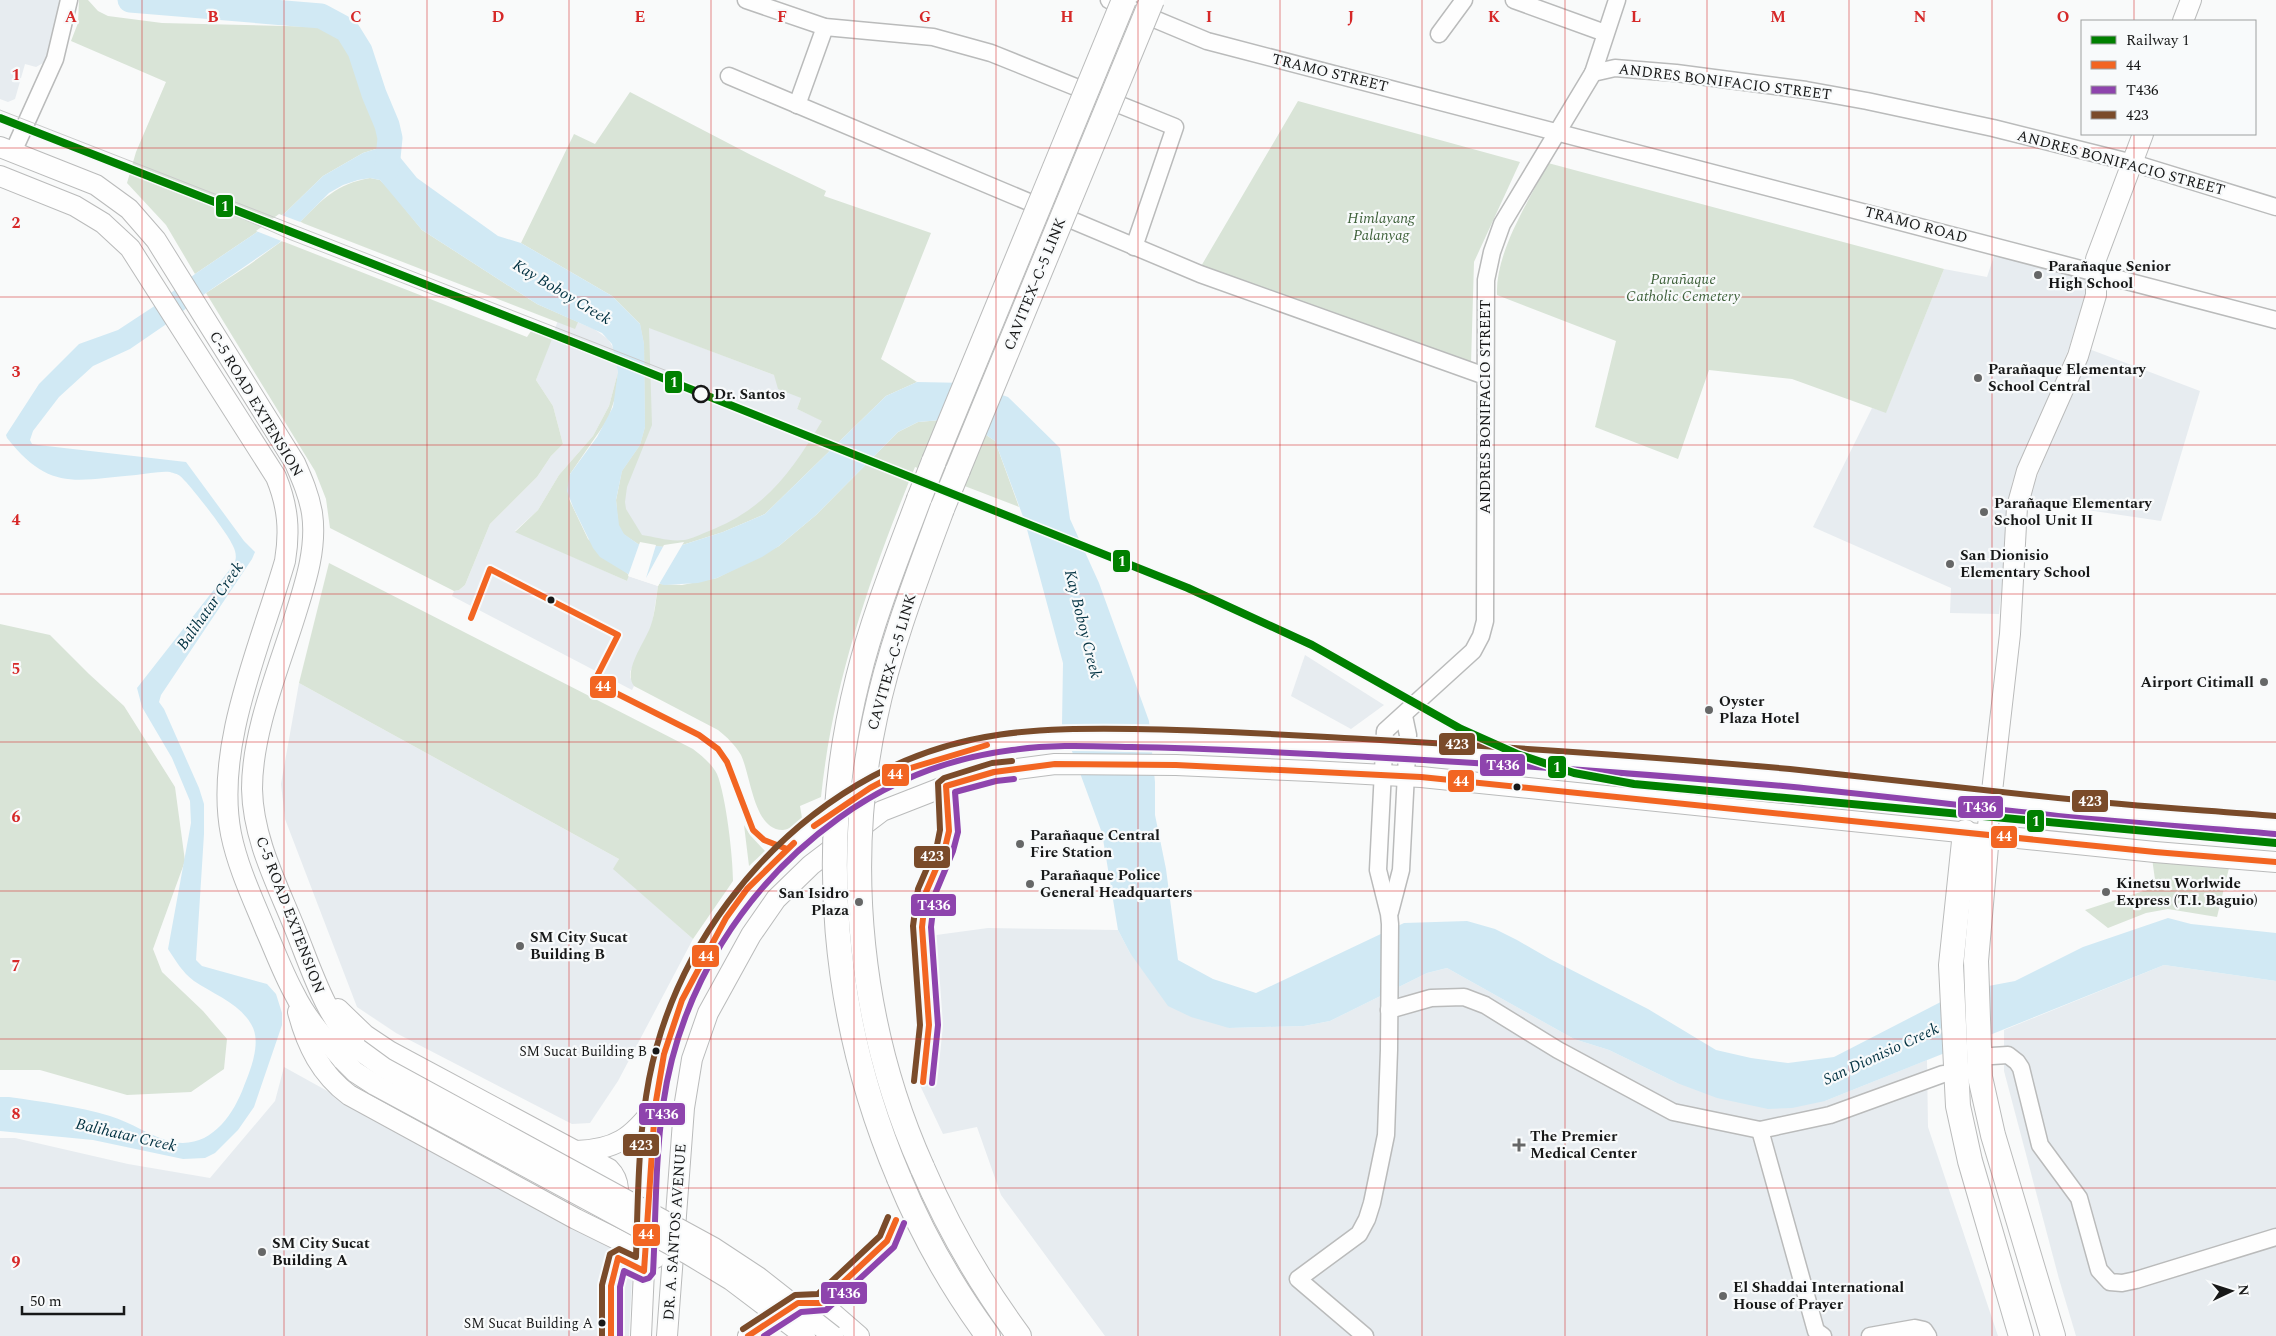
<svg xmlns="http://www.w3.org/2000/svg" width="2276" height="1336" viewBox="0 0 2276 1336" font-family="Spectral,serif">
<rect width="100%" height="100%" fill="#f9fafa"/>
<!-- built -->
<g fill="#e7ecf0">
<path d="M0,0H59V18L45,62L36,67L25,64L15,99L8,102L0,99Z"/>
<path d="M1996,250L2089,274L2084,299L2069,348L2012,483L1999,614L1950,613L1951,588L1813,527L1872,408L1886,412L1944,269L1987,277Z"/>
<path d="M560,315L594,329L608,339L615,351L618,372L609,406L593,436L559,475L538,510L515,531L627,581L628,576L658,586L652,625L630,672V677L634,686L632,690L452,596L454,591L459,590L465,585L490,524L537,477L551,456L563,444L553,406L536,380Z"/>
<path d="M640,324L774,375L801,398L797,409L848,432L723,532L655,548L616,512Z"/>
<path d="M2089,349L2200,391L2161,521L2027,501Z"/>
<path d="M1305,655L1384,705L1351,729L1291,696Z"/>
<path d="M299,683L619,859L614,869L693,939L618,1081L590,1123L572,1124L396,1033L357,1007L285,819L281,784Z"/>
<path d="M988,928L1118,930L1130,953L1229,1028L1304,1026L1330,1021L1427,973L1447,968L1574,1039L1609,1050L1677,1083L1825,1101L1927,1060L1928,1127L1998,1336H1105L1001,1195L977,1127L943,1134L916,1077L914,938Z"/>
<path d="M2164,965L2276,981V1336H2076L2059,1279L2004,1071V1030Z"/>
<path d="M284,1067L633,1260L629,1336H0V1138H15L128,1164L210,1178L275,1101Z"/>
</g>
<!-- green -->
<g fill="#d9e4d7" fill-rule="evenodd">
<path d="M79,0H88L98,11L108,16L162,23L323,27C331,31 339,35 344,42C354,56 376,115 379,132C380,137 379,143 379,148L363,153L323,176L285,213L195,274L166,225L127,183L136,152L166,82L71,41L78,23Z"/>
<path d="M630,92L751,155L826,191L824,196L931,233L881,359L917,382L886,396L765,514L723,532L673,548L638,544L623,534L618,525L616,500L622,471L640,445L645,427L644,344L640,324L612,296L521,243L574,134L595,144ZM649,328L774,375L778,389L801,398L797,409L822,421C791,472 767,508 709,531C701,534 692,539 684,540C670,542 656,537 642,535L626,509L625,502L627,487L652,425Z"/>
<path d="M1298,101L1520,162L1474,262L1471,364L1200,268Z"/>
<path d="M1548,163L1944,269L1886,413L1792,379L1709,370L1678,459L1595,427L1616,341L1497,295C1495,252 1529,201 1548,163Z"/>
<path d="M370,178L380,180L388,188L422,230L537,304L578,322L575,329L300,222C323,199 336,184 370,178Z"/>
<path d="M282,241L527,337L531,331L552,339L536,380L553,406L563,444L551,456L537,477L490,524L465,585L459,590L454,591L330,528L326,499L315,471L206,293L249,265Z"/>
<path d="M618,372L616,395L608,419L570,474L569,499L588,539L629,575L627,581L515,532L538,510L559,475L593,436L609,406Z"/>
<path d="M953,419L973,426L995,441L1019,507L915,467C871,574 833,681 821,797L800,806L802,818C797,824 791,829 783,830C754,831 751,776 741,755C735,745 727,737 718,730L634,686C622,671 646,641 651,625C655,613 656,599 658,586L659,584L682,585L717,578L779,546L816,515L898,432L918,422Z"/>
<path d="M329,563L693,749C702,756 712,764 717,774C726,796 733,857 733,881L693,939L613,869L619,859L299,683Z"/>
<path d="M0,624L50,635L89,674L124,706L175,787L185,861L153,949L162,972L203,1011L227,1039L224,1069L191,1092L127,1095L40,1070H0Z"/>
<path d="M744,825L750,835L765,851L749,866Z"/>
<path d="M2152,858L2230,864L2217,917L2168,909L2146,913L2108,928L2085,910L2156,887Z"/>
</g>
<!-- water -->
<path fill="#d1e9f4" d="M379,148L399,156L417,178L498,236L521,243L612,296L640,324L644,344L645,427L640,445L622,471L616,500L619,525L624,534L638,544L673,548L723,532L765,514L886,396L917,382L968,383L1008,397L1060,448L1070,519L1099,583L1149,721L1155,782V815L1166,869L1178,960L1213,979L1256,993L1404,923L1467,921L1495,929L1517,940L1550,959L1648,1009L1716,1050L1751,1058L1788,1063L1834,1057L1962,991L2015,981L2083,947L2168,918L2191,924L2276,933V981L2164,965L1825,1101L1792,1108L1768,1109L1717,1098L1677,1083L1609,1050L1574,1039L1447,968L1427,973L1330,1021L1304,1026L1229,1028L1191,1017L1168,1006L1130,953L1118,930L1102,833L1062,724L1063,663L1025,522L995,441L973,426L953,419L918,422L898,432L816,515L779,546L762,557L717,578L698,583L664,585L628,574L600,557L593,548L573,507L567,491L570,474L597,437L613,407L618,372L612,344L602,333L537,304L422,230L380,180L370,178L358,180L343,185L329,193L279,243L206,293L165,325L130,349L93,366L59,397L33,431L30,440L32,444L38,445L186,462L244,541L255,552L252,559L161,695L159,702L164,709L199,788L204,804V834L196,960L202,966L267,984L276,994L282,1013V1025L254,1107L238,1130L215,1153L205,1158L183,1159L93,1140L0,1131V1097H9C43,1102 77,1106 110,1116C131,1122 151,1137 173,1142C210,1149 233,1116 244,1086C251,1069 262,1041 251,1024C239,1003 213,994 194,981C182,972 176,961 168,949L191,823L190,801L172,758L142,707L137,688L234,564C237,558 236,552 233,546C229,535 189,483 180,476C178,474 173,473 170,472C159,471 147,474 136,475C75,480 50,492 7,438L6,435L39,384L79,344L118,330L153,307L195,274L285,213L323,176L363,153Z"/>
<!-- pier -->
<g fill="#f9fafa">
<path d="M279,214L303,223L284,242L256,231Z"/>
<path d="M640,542L656,545L646,578L664,545L684,542L658,586L628,576Z"/>
</g>
<g fill="none" stroke-linecap="round" stroke-linejoin="round">
<!-- river -->
<path stroke="#d1e9f4" stroke-width="25" d="M130,0L321,16L347,30L360,51L374,94L387,125L390,138L387,168"/>
<!-- minor casing -->
<g stroke="#babbbb" stroke-width="19">
<g id="minor">
<path d="M746,0L825,27L933,37L991,53L1175,127L1134,247"/>
<path d="M1109,0L1207,41L2276,320"/>
<path d="M1514,0L1605,33"/>
<path d="M1439,34L1464,0"/>
<path d="M1593,73L1617,0"/>
<path d="M729,76L1200,274L1485,376"/>
<path d="M797,105L825,27"/>
<path d="M13,152L55,59L69,0"/>
<path d="M1390,912L1401,870L1408,735L1404,716"/>
<path d="M1389,1010L1431,998L1464,997L1485,1005L1558,1050L1673,1112L1760,1130L1830,1115L1943,1074"/>
<path d="M1992,1056L2008,1055L2017,1062L2021,1068L2040,1145L2079,1198L2099,1270L2110,1282L2122,1283L2136,1280L2276,1237"/>
<path d="M1760,1130L1816,1331L1823,1336"/>
<path d="M1365,1336L1298,1279L1359,1234L1367,1219L1372,1203L1386,1135L1389,1050L1390,924L1389,914L1378,870L1385,731L1473,651L1481,636L1485,621L1486,280L1492,252L1502,224L1593,73L1615,68L1676,73L1806,90L1867,101L1993,128L2133,163L2276,207"/>
<path d="M1870,1336L1915,1328L1924,1330L1928,1336"/>
</g>
</g>
<!-- major casing -->
<g stroke="#babbbb" stroke-width="22">
<g id="major">
<path d="M2183,21L2191,0"/>
<path d="M0,147L96,185L129,209L156,240L295,463C302,479 309,495 312,513C317,547 306,581 296,613C279,668 252,731 252,789C253,839 277,884 295,929C312,971 325,1016 358,1049"/>
<path d="M0,176L75,206L103,223L130,248L276,477C288,506 290,531 285,561C261,644 214,747 231,834C238,868 253,899 266,931C275,951 283,973 294,993C306,1018 325,1039 343,1060"/>
<path d="M1987,835L2010,634L2017,507L2027,471L2078,356L2096,295V259L2143,134"/>
<path d="M338,1009L365,1035L389,1051L609,1169C620,1180 621,1197 612,1210"/>
<path d="M298,1012C307,1046 321,1074 349,1095L576,1219L655,1258"/>
<path d="M576,1151C615,1150 632,1138 655,1107"/>
<path d="M641,1336L648,1182L655,1107L664,1054L682,1000L704,957L726,918L747,889L814,826L870,788L904,770L938,759L989,745L1051,737L1213,740L1599,763L1792,778L2057,806L2276,825"/>
<path d="M667,1336L684,1108L692,1059L708,1013L751,935L776,899L811,865L882,811L946,786L994,772L1055,764L1176,765L1311,771L1421,777L2155,852L2276,862"/>
<path d="M748,1336L798,1303H821L859,1336"/>
</g>
</g>
<!-- highway casing -->
<g stroke="#babbbb" stroke-width="26">
<g id="highway">
<path d="M919,499L934,461"/>
<path d="M942,509L958,470"/>
<path d="M1965,832L1951,965L1958,1106L1970,1161L2021,1336"/>
<path d="M1987,835L1976,961L1980,1077L1993,1135L2053,1336"/>
<path d="M922,1167C948,1228 980,1283 1019,1336"/>
<path d="M899,1178C922,1234 952,1287 988,1336"/>
</g>
</g>
<!-- minor -->
<use href="#minor" stroke="#fefefe" stroke-width="16"/>
<!-- major -->
<use href="#major" stroke="#fefefe" stroke-width="20"/>
<!-- highway -->
<use href="#highway" stroke="#fefefe" stroke-width="24"/>
<!-- tram -->
<g stroke="#cacbcb" stroke-width="1">
<path d="M0,110L680,376"/>
<path d="M122,165L291,240L434,295L496,312"/>
</g>
<!-- major-bridge casing -->
<g stroke="#babbbb" stroke-width="22" stroke-linecap="butt">
<g id="major-bridge">
<path d="M358,1049L384,1068L714,1248L758,1277L833,1336"/>
<path d="M343,1060L355,1072L375,1085L688,1254L731,1280L805,1336"/>
</g>
</g>
<!-- highway-bridge casing -->
<g stroke="#babbbb" stroke-width="26" stroke-linecap="butt">
<g id="highway-bridge">
<path d="M934,461L1124,0"/>
<path d="M958,470L1152,0"/>
<path d="M922,1167C860,1029 843,865 875,718C890,646 917,577 942,509"/>
<path d="M899,1178C832,1020 816,845 858,678C873,617 897,558 919,499"/>
</g>
</g>
<!-- major-bridge -->
<use href="#major-bridge" stroke="#fefefe" stroke-width="20"/>
<!-- highway-bridge -->
<use href="#highway-bridge" stroke="#fefefe" stroke-width="24"/>
<!-- bus-1 casing -->
<g stroke="#f8fafb" stroke-width="10">
<g id="bus-1">
<path d="M471,618L490,569L618,635L594,682L699,735L718,749L727,762L753,830L764,840L787,849"/>
<path d="M814,826L870,788L904,770L987,745"/>
<path d="M923,1082L929,1025L922,927L926,892L945,848L949,831L946,786L994,772L1055,764L1176,765L1421,777L2155,852L2276,862"/>
<path d="M611,1336V1286L618,1258L644,1271L655,1107L664,1054L682,1000L726,918L747,889L794,843"/>
<path d="M748,1336L798,1303H821L887,1241L896,1220"/>
</g>
</g>
<!-- bus-2 casing -->
<g stroke="#f8fafb" stroke-width="10">
<g id="bus-2">
<path d="M932,1083L938,1025L931,927L935,894L953,851L958,832L955,792L996,781L1014,779"/>
<path d="M620,1336V1287L624,1271L643,1280L649,1278L653,1273C656,1217 655,1161 663,1105C679,990 744,886 839,818C890,781 950,758 1012,750C1052,744 1091,746 1131,747C1210,748 1289,753 1368,757C1506,764 1645,774 1783,786C1875,795 1966,806 2058,816C2130,823 2203,828 2275,834"/>
<path d="M764,1336L801,1312L826,1310L894,1247L904,1223"/>
</g>
</g>
<!-- bus-3 casing -->
<g stroke="#f8fafb" stroke-width="10">
<g id="bus-3">
<path d="M914,1081L920,1025L913,926L918,889L937,845L940,830L938,783L944,778L992,763L1012,761"/>
<path d="M743,1329L795,1295L818,1294L880,1236L888,1217"/>
<path d="M602,1336V1285L610,1254L619,1249L636,1257C638,1198 638,1137 649,1079C674,951 760,837 873,776C961,729 1038,728 1134,729C1211,730 1287,735 1363,739C1506,747 1648,756 1790,769C1880,778 1968,789 2058,798C2130,806 2203,810 2276,816"/>
</g>
</g>
<!-- bus-1 -->
<use href="#bus-1" stroke="#f26522" stroke-width="6"/>
<!-- bus-2 -->
<use href="#bus-2" stroke="#8e44ad" stroke-width="6"/>
<!-- bus-3 -->
<use href="#bus-3" stroke="#7a4b2a" stroke-width="6"/>
<!-- rail-1 casing -->
<g stroke="#f8fafb" stroke-width="11">
<path id="rail-1" d="M0,118L570,341L1188,588L1312,645L1461,729L1517,754L1574,773L1634,784L2276,843"/>
</g>
<!-- rail-1 -->
<use href="#rail-1" stroke="#008000" stroke-width="8"/>
</g>
<!-- grid -->
<path fill="none" stroke="#d62828" stroke-width="1" stroke-opacity="0.55" d="M142,0V1336M284,0V1336M427,0V1336M569,0V1336M711,0V1336M854,0V1336M996,0V1336M1138,0V1336M1280,0V1336M1422,0V1336M1565,0V1336M1707,0V1336M1849,0V1336M1992,0V1336M2134,0V21M2134,134V1336M0,148H2276M0,297H2276M0,445H2276M0,594H2276M0,742H2276M0,891H2276M0,1039H2276M0,1188H2276"/>
<!-- markers -->
<g fill="#666767" stroke="#f8fafb" stroke-width="2">
<circle cx="2038" cy="275" r="5"/>
<circle cx="1978" cy="378" r="5"/>
<circle cx="1984" cy="512" r="5"/>
<circle cx="1950" cy="564" r="5"/>
<circle cx="2264" cy="682" r="5"/>
<circle cx="1709" cy="710" r="5"/>
<circle cx="1020" cy="844" r="5"/>
<circle cx="1030" cy="884" r="5"/>
<circle cx="2106" cy="892" r="5"/>
<circle cx="859" cy="902" r="5"/>
<circle cx="520" cy="946" r="5"/>
<path d="M1516.5 1137.5h5v5h5v5h-5v5h-5v-5h-5v-5h5z"/>
<circle cx="262" cy="1252" r="5"/>
<circle cx="1723" cy="1296" r="5"/>
</g>
<circle fill="#f8fafb" stroke="#171818" stroke-width="2.5" cx="701" cy="394" r="8"/>
<g fill="#171818" stroke="#f8fafb" stroke-width="2">
<circle cx="551" cy="600" r="4.5"/>
<circle cx="1517" cy="787" r="4.5"/>
<circle cx="656" cy="1051" r="4.5"/>
<circle cx="602" cy="1323" r="4.5"/>
</g>
<g text-anchor="middle" dominant-baseline="central" stroke-width="4.5" stroke-linejoin="round" paint-order="stroke">
<!-- bus labels -->
<g font-size="14" fill="#171818" stroke="#f8fafb" text-anchor="end">
<text x="647" y="1051">SM Sucat Building B</text>
<text x="593" y="1323">SM Sucat Building A</text>
</g>
<!-- street labels -->
<g font-size="15" fill="#171818" stroke="#f8fafb">
<text transform="translate(1330 73) rotate(14)">TRAMO STREET</text>
<text transform="translate(1725 82) rotate(7)">ANDRES BONIFACIO STREET</text>
<text transform="translate(2121 163) rotate(15)">ANDRES BONIFACIO STREET</text>
<text transform="translate(1916 225) rotate(15)">TRAMO ROAD</text>
<text transform="translate(1035 284) rotate(-68)">CAVITEX–C-5 LINK</text>
<text transform="translate(256 404) rotate(59)">C-5 ROAD EXTENSION</text>
<text transform="translate(1485 407) rotate(-90)">ANDRES BONIFACIO STREET</text>
<text transform="translate(892 662) rotate(-74)">CAVITEX–C-5 LINK</text>
<text transform="translate(290 915) rotate(69)">C-5 ROAD EXTENSION</text>
<text transform="translate(675 1232) rotate(-86)">DR. A. SANTOS AVENUE</text>
</g>
<!-- park labels -->
<g font-size="15" font-style="italic" fill="#40623c" stroke="#f8fafb">
<text x="1381" y="218">Himlayang<tspan x="1381" dy="17">Palanyag</tspan></text>
<text x="1683" y="279">Parañaque<tspan x="1683" dy="17">Catholic Cemetery</tspan></text>
</g>
<!-- poi labels -->
<g font-size="15" font-weight="bold" fill="#171818" stroke="#f8fafb" text-anchor="start">
<text x="2048" y="266">Parañaque Senior<tspan x="2048" dy="17">High School</tspan></text>
<text x="1988" y="369">Parañaque Elementary<tspan x="1988" dy="17">School Central</tspan></text>
<text x="1994" y="503">Parañaque Elementary<tspan x="1994" dy="17">School Unit II</tspan></text>
<text x="1960" y="555">San Dionisio<tspan x="1960" dy="17">Elementary School</tspan></text>
<text x="2254" y="682" text-anchor="end">Airport Citimall</text>
<text x="1719" y="701">Oyster<tspan x="1719" dy="17">Plaza Hotel</tspan></text>
<text x="1030" y="835">Parañaque Central<tspan x="1030" dy="17">Fire Station</tspan></text>
<text x="1040" y="875">Parañaque Police<tspan x="1040" dy="17">General Headquarters</tspan></text>
<text x="2116" y="883">Kinetsu Worlwide<tspan x="2116" dy="17">Express (T.I. Baguio)</tspan></text>
<text x="849" y="893" text-anchor="end">San Isidro<tspan x="849" dy="17">Plaza</tspan></text>
<text x="530" y="937">SM City Sucat<tspan x="530" dy="17">Building B</tspan></text>
<text x="1530" y="1136">The Premier<tspan x="1530" dy="17">Medical Center</tspan></text>
<text x="272" y="1243">SM City Sucat<tspan x="272" dy="17">Building A</tspan></text>
<text x="1733" y="1287">El Shaddai International<tspan x="1733" dy="17">House of Prayer</tspan></text>
</g>
<!-- stop labels -->
<g font-size="15" font-weight="bold" fill="#171818" stroke="#f8fafb" text-anchor="start">
<text x="714" y="394">Dr. Santos</text>
</g>
<!-- water labels -->
<g font-size="16" font-style="italic" fill="#003141" stroke="#f8fafb">
<text transform="translate(562 292) rotate(31)">Kay Boboy Creek</text>
<text transform="translate(210 606) rotate(-55)">Balihatar Creek</text>
<text transform="translate(1083 624) rotate(76)">Kay Boboy Creek</text>
<text transform="translate(1881 1054) rotate(-25)">San Dionisio Creek</text>
<text transform="translate(126 1135) rotate(13)">Balihatar Creek</text>
</g>
</g>
<g font-size="16" text-anchor="middle" font-weight="bold" fill="#d62828" stroke="#f8fafb" stroke-width="4.5" stroke-linejoin="round" paint-order="stroke">
<text x="71" y="22">A</text>
<text x="213" y="22">B</text>
<text x="356" y="22">C</text>
<text x="498" y="22">D</text>
<text x="640" y="22">E</text>
<text x="782" y="22">F</text>
<text x="925" y="22">G</text>
<text x="1067" y="22">H</text>
<text x="1209" y="22">I</text>
<text x="1351" y="22">J</text>
<text x="1494" y="22">K</text>
<text x="1636" y="22">L</text>
<text x="1778" y="22">M</text>
<text x="1920" y="22">N</text>
<text x="2063" y="22">O</text>
<text x="16" y="80">1</text>
<text x="16" y="228">2</text>
<text x="16" y="377">3</text>
<text x="16" y="525">4</text>
<text x="16" y="674">5</text>
<text x="16" y="822">6</text>
<text x="16" y="971">7</text>
<text x="16" y="1119">8</text>
<text x="16" y="1267">9</text>
</g>
<g stroke="#f8fafb" stroke-width="2">
<rect x="215" y="194" width="19" height="24" rx="5" fill="#008000"/>
<rect x="664" y="370" width="19" height="24" rx="5" fill="#008000"/>
<rect x="1112" y="549" width="19" height="24" rx="5" fill="#008000"/>
<rect x="589" y="675" width="28" height="24" rx="5" fill="#f26522"/>
<rect x="1438" y="732" width="38" height="24" rx="5" fill="#7a4b2a"/>
<rect x="1479" y="753" width="47" height="24" rx="5" fill="#8e44ad"/>
<rect x="1547" y="755" width="20" height="24" rx="5" fill="#008000"/>
<rect x="881" y="763" width="29" height="24" rx="5" fill="#f26522"/>
<rect x="1447" y="769" width="28" height="24" rx="5" fill="#f26522"/>
<rect x="2071" y="789" width="38" height="24" rx="5" fill="#7a4b2a"/>
<rect x="1957" y="795" width="47" height="24" rx="5" fill="#8e44ad"/>
<rect x="2026" y="809" width="19" height="24" rx="5" fill="#008000"/>
<rect x="1990" y="825" width="28" height="24" rx="5" fill="#f26522"/>
<rect x="913" y="845" width="38" height="24" rx="5" fill="#7a4b2a"/>
<rect x="910" y="893" width="47" height="24" rx="5" fill="#8e44ad"/>
<rect x="691" y="944" width="29" height="24" rx="5" fill="#f26522"/>
<rect x="638" y="1102" width="48" height="24" rx="5" fill="#8e44ad"/>
<rect x="622" y="1133" width="38" height="24" rx="5" fill="#7a4b2a"/>
<rect x="632" y="1223" width="29" height="24" rx="5" fill="#f26522"/>
<rect x="820" y="1281" width="48" height="24" rx="5" fill="#8e44ad"/>
</g>
<g font-size="14" text-anchor="middle" font-weight="bold" fill="#fff">
<text x="225" y="211">1</text>
<text x="674" y="387">1</text>
<text x="1122" y="566">1</text>
<text x="603" y="691">44</text>
<text x="1457" y="749">423</text>
<text x="1503" y="770">T436</text>
<text x="1557" y="772">1</text>
<text x="895" y="779">44</text>
<text x="1461" y="786">44</text>
<text x="2090" y="806">423</text>
<text x="1980" y="812">T436</text>
<text x="2036" y="826">1</text>
<text x="2004" y="841">44</text>
<text x="932" y="861">423</text>
<text x="934" y="910">T436</text>
<text x="706" y="961">44</text>
<text x="662" y="1119">T436</text>
<text x="641" y="1150">423</text>
<text x="646" y="1239">44</text>
<text x="844" y="1298">T436</text>
</g>
<!-- legend -->
<rect x="2081" y="20" width="175" height="115" fill="#f8fafb" stroke="#9ea0a0"/>
<rect x="2091" y="36" width="25" height="8" fill="#008000" stroke="#9ea0a0"/>
<text x="2126" y="45" font-size="15" fill="#171818">Railway 1</text>
<rect x="2091" y="61" width="25" height="8" fill="#f26522" stroke="#9ea0a0"/>
<text x="2126" y="70" font-size="15" fill="#171818">44</text>
<rect x="2091" y="86" width="25" height="8" fill="#8e44ad" stroke="#9ea0a0"/>
<text x="2126" y="95" font-size="15" fill="#171818">T436</text>
<rect x="2091" y="111" width="25" height="8" fill="#7a4b2a" stroke="#9ea0a0"/>
<text x="2126" y="120" font-size="15" fill="#171818">423</text>
<!-- north arrow -->
<g transform="translate(2231 1291) rotate(86)" stroke="#f8fafb" stroke-width="4" paint-order="stroke">
<path d="M0-4L9 19L0 12L-9 19Z" fill="#171818"/>
<text y="-8" font-size="14" font-weight="bold" text-anchor="middle" fill="#171818">N</text>
</g>
<!-- scale -->
<path d="M22 1306v8h102v-8" fill="none" stroke="#171818" stroke-width="2.5"/>
<text x="30" y="1306" font-size="15" fill="#171818" stroke="#f8fafb" stroke-width="4" paint-order="stroke">50 m</text>
</svg>
